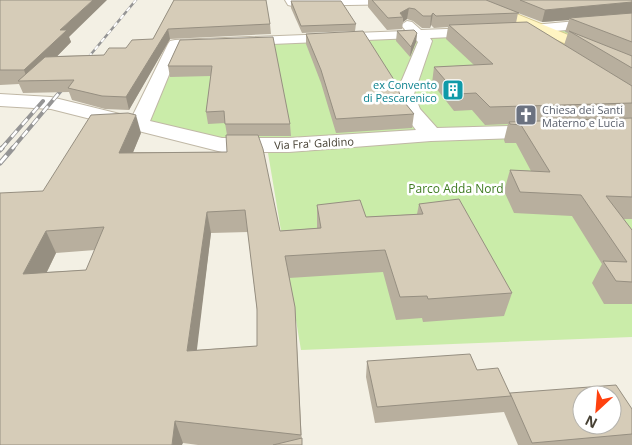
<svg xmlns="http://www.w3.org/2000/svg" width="632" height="445" viewBox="0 0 632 445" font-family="'Open Sans',sans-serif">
<rect width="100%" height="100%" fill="#f3f0e4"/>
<!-- green -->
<path fill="#caeca9" d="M632,20V337L301,350L267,147L208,149L134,127L168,44Z"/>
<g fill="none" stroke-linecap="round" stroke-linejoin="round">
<!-- street casing -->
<g stroke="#c0b8a6" stroke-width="2">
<g id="street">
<path d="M285,0H410L411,1L405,4L292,6L288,5Z"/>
<path d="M632,16V24L522,34L430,38L432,41L414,94L420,109L437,128L543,125L550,127L553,131L550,135L543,137L431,141L289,152H222L51,109L0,106V94L51,97L132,117L168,44L170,41L175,40L406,31L401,25L407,21L412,22L421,30L522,26ZM414,38L418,42L396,94L401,110L416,130L289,138H222L150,121L180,48Z"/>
</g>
</g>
<!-- secondary casing -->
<g stroke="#d7c88f" stroke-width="2">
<path id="secondary" d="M466,0H482L632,61V72L468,2Z"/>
</g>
<!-- street -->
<use href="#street" fill="#fff" fill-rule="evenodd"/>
<!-- secondary -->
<use href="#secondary" fill="#fff4c2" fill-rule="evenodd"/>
<!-- rail-far2 casing -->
<g stroke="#959595" stroke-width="2.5">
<g id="rail-far2">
<path d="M82,65L136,0"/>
<path d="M63,88L67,83"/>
</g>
</g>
<!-- rail-far1 casing -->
<g stroke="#959595" stroke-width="4">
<g id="rail-far1">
<path d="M1,149L43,101"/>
<path d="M12,149L64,87"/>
</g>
</g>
<!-- rail casing -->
<g stroke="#959595" stroke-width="5">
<g id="rail">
<path d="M0,150L2,148"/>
<path d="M0,163L13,148"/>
</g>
</g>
<!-- rail-far2 -->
<use href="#rail-far2" stroke="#fff" stroke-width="2" stroke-dasharray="5" stroke-linecap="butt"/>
<!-- rail-far1 -->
<use href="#rail-far1" stroke="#fff" stroke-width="2.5" stroke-dasharray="8" stroke-linecap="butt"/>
<!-- rail -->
<use href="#rail" stroke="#fff" stroke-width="3" stroke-dasharray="10" stroke-linecap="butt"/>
</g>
<!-- wall -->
<g fill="#b8af9e" fill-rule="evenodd">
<path d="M0,0L69,37L71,42L57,56L104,55L153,39L174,0L270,24L271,34L170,39L129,110L105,109L72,100L69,92L23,93L19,84L0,85Z"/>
<path d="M368,0H632V219H623L632,230V304H604L592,283L602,264L572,216L514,213L504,191L510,170L531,171L516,143H505L504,140L508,124L485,125L472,110L454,111L432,83L434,67L474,65L446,39L448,27L434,28L431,25L430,28H422L413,21L407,19L403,22L402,29L387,30L368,7ZM518,13L542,22L569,20L565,32L568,33L564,45L516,23Z"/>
<path d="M291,1L356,24L355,31L302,33L291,8Z"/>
<path d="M397,31L417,33L416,42L410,57L396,41Z"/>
<path d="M306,34L401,98L414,114L412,128L336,133L321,83L306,44Z"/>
<path d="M180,40L290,124L291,136H258L280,231L317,228V205L366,217L417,214L419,204L512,293L504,316L423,322L422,318L396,320L383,272L289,278L295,307L302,445H198L183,443L0,445L43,191L141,133L133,152H227V135L225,123L208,124L206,112L211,76L170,77L168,66ZM248,232L257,311V346L196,350L211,233ZM95,250L86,270L47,272L56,253Z"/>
<path d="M367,361L477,370L509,393L632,409V445H518L504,412L375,423L366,377Z"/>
</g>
<!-- shaded-wall -->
<g fill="#968f81">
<path d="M93,0H107L69,37L71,42L33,81H28L24,70L60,30Z"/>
<path d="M632,2V14L569,18V20L542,22L545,10Z"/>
<path d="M409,8L407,19L403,22V17L400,13Z"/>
<path d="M433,13L431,25L430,28L431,16Z"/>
<path d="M168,29L170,39L129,110L126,97Z"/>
<path d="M417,33L416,42L410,57L411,47Z"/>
<path d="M136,115L141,133L125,172L119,153Z"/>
<path d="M207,212L211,233L194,374L187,351Z"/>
<path d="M46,231L56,253L35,296L23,274Z"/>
<path d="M175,421L183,443L182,445H172Z"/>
</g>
<!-- building -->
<g fill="#d6ccb8" stroke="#968f81" fill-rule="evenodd">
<path d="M0,0H93L60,30H67L24,70H0Z"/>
<path d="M174,0H266L270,24L168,29L126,97L102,96L68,88L74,80L18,81L45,57L104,55L109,48H126L132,40L153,39Z"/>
<path d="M372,0H486L519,13L436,16L433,13L431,16H423L415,9L409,8L400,13L403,17L388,18Z"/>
<path d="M520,0H632V2L545,10Z"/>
<path d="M291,1H341L356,24L301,26Z"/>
<path d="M632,13V42L569,18Z"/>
<path d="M527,22L632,86V103L490,107L476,93L457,94L434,67L493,64L449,25Z"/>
<path d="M414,30L417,33L411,47L397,31Z"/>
<path d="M363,31L396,83L401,98L414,114L336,119L321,70L306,34Z"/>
<path d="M569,31L632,56V68Z"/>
<path d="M273,37L290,124H225L224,111L206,112L212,66H168L180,40Z"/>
<path d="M128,113L136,115L119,153L227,152L226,135H258L263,149L280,231L321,228L317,205L360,200L366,217L423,214L419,204L459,199L512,293L428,299L427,296L400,297L385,250L285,256L295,307L301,435L175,421L172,445H0V193L43,191L91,115ZM245,210L257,309V346L187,351L207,212ZM104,227L86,270L23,274L46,231Z"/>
<path d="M632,118V197L606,196L632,230V282L616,281L603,261L627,262L581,195L520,192L510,170L550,172L521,125L510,124L509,122Z"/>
<path d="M470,354L477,370L498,368L511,396L377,407L367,361Z"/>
<path d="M616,385L632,409V434L532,443L510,393ZM582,395H612V425H582Z"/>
<path d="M302,438V445H273Z"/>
</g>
<!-- icons -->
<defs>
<g id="building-square" transform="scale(1.125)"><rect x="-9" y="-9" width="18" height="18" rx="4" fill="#0f9aa8" stroke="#fff"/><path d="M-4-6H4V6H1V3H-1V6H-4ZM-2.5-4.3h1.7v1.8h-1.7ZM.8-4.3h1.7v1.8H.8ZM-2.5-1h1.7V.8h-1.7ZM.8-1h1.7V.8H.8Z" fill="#fff"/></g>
<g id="church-square" transform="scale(1.125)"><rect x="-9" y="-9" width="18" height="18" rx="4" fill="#6b7280" stroke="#fff"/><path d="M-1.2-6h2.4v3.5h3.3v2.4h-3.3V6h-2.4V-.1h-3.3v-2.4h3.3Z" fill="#fff"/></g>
</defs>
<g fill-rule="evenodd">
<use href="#building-square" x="453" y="90"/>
<use href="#church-square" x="526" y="115"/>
</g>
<g text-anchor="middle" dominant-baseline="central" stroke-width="5" stroke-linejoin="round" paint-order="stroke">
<!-- far-culture labels -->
<g font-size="11" fill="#0d838f" stroke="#fff" text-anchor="end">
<text x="437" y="84">ex Convento<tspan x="437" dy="13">di Pescarenico</tspan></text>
</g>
<!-- far-worship labels -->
<g font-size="11" fill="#5b616d" stroke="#fff" text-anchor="start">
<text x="542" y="109">Chiesa dei Santi<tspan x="542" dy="13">Materno e Lucia</tspan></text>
</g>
<!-- far-street labels -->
<g font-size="11" fill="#464033" stroke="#fff">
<text transform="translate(314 143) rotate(-3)">Via Fra' Galdino</text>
</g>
<!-- park labels -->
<g font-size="12" fill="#3f7c22" stroke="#fff">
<text x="456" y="188">Parco Adda Nord</text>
</g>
</g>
<!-- north arrow -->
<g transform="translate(597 410) rotate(206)"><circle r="24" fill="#ffffff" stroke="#b5b3ad"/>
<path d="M0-4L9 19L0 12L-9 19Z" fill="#ff410f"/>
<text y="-8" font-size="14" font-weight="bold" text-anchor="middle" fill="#464033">N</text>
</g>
</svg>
